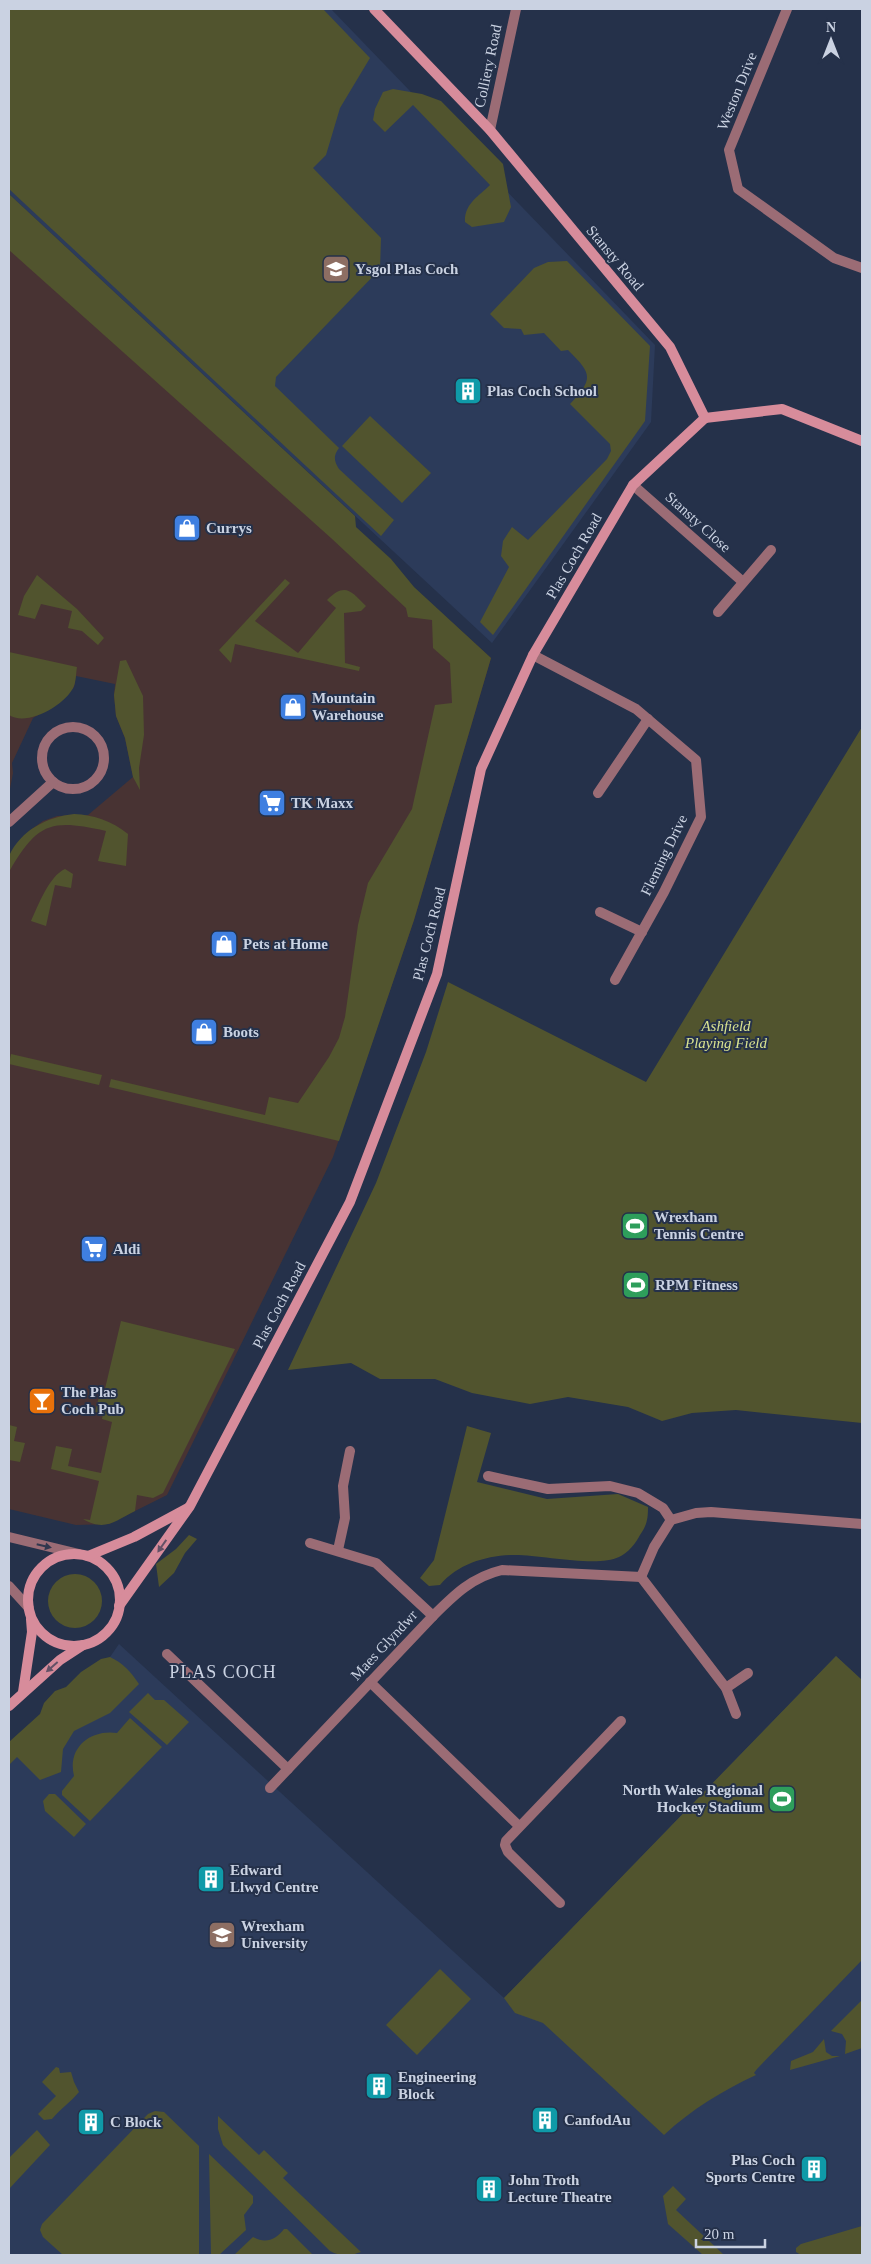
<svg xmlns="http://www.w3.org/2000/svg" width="871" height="2264" viewBox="0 0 871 2264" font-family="'Times New Roman',serif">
<rect width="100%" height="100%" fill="#25314a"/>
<!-- commercial -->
<path fill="#483333" d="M9,219L491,658L414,920L333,1157L167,1495L109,1524L76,1525L9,1509V857L29,831L43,821L57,816L88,815L133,777L125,738L116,716L114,695L115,684L76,676L74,687L59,703L33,718L12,763L13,773L9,794Z"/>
<!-- built -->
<g fill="#2c3b5a">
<path d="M9,9H331L655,345L651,422L492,643L9,194Z"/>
<path d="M119,1644L504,1998L836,1656L862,1680V2255H9V1748L101,1670Z"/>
</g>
<!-- green -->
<g fill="#51542e">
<path d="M9,9H323L370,58L340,108L326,155L313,168L381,238L380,269L276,377L275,386L339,448C333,456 334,461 339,469L394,520L381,536L9,189Z"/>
<path d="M393,89L422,94L441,101L503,164L511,207L504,222L472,227L465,222C464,204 479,196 490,185L413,105L385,132L373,120L375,109L383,92Z"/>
<path d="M9,194L355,516L356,527L391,559L414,587L491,658L414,920L339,1141L109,1087L111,1079L265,1115L269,1097L298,1103L329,1057L339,1038L345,1017L358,925L368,883L412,809L435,705L452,703L450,663L433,648L432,620L408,617L406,608L331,538L9,250Z"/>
<path d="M567,261L650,346L645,421L493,635L480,622L509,567L501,556L503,541L512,527L528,540L607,459L611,451L610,444L570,404C594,378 592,374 568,350L561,351L544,333L524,335L521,329L504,328L490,314L534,268L548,262Z"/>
<path d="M370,416L431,473L402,503L342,446Z"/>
<path d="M37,575L77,609L104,638L98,645L82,631L68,628L72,611L41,604L35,619L18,615L24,596Z"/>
<path d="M285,579L290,583L255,621L298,653L336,608L327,600C345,582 351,591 366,606L361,611L344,613L345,663L360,667L359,671L235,644L231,663L219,650Z"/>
<path d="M9,652L77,667C76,673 76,681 74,686C66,705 27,727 9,715Z"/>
<path d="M126,660L143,696L144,735L139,768L140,790L133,777L125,738L116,716L114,695L120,661Z"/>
<path d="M862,727V1423L736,1410L692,1413L662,1421L628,1407L568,1397L530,1404L472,1393L435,1379H380L351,1363L288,1370L376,1183L426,1052L448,982L646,1082Z"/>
<path d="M74,814C94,815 112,821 128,834L126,866L98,861L106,831C51,819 38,822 9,872C9,867 8,860 9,856C21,830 47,817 74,814Z"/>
<path d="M65,869L73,874L71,888L55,885L46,926L31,921C38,906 49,876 65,869Z"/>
<path d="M11,1054L102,1075L99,1085L9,1064Z"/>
<path d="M121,1321L235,1349L163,1493L153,1498L137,1495L135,1511C115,1521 105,1532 83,1519L90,1520L99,1481L51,1469L56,1446L72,1449L68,1466L101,1473L112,1422L102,1419L103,1414L95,1412L100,1393H104Z"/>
<path d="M9,1425L17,1427L14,1441L25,1443L20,1462L9,1460Z"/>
<path d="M467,1426L491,1433L477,1482L547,1499L618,1494L648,1507C648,1519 647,1525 640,1535C636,1543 628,1553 619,1557C596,1568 539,1554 512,1555C485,1556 458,1564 440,1585L429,1586L420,1578L434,1560Z"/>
<path d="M189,1535L197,1539L185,1553L174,1573L159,1587L156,1564L176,1549Z"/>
<circle cx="75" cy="1601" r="27"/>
<path d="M836,1656L862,1680V1960L757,2069L754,2073L756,2075C722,2091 692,2109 664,2135L543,2023L515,2013L504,1998Z"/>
<path d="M110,1657C123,1663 131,1672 139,1684L110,1713L74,1731L63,1749L61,1772L40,1780L17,1757L9,1765V1742L40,1714L44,1703L55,1691L66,1687L81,1672L101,1659Z"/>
<path d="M148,1693L155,1700H164L189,1722L167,1745L129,1712Z"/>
<path d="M130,1718L162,1747L90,1821L62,1795V1791L74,1776C67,1748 90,1729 117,1733Z"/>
<path d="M49,1794H55L86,1824L74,1837L45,1811L43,1801Z"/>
<path d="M440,1969L471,1999L417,2055L386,2025Z"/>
<path d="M862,2000V2048L845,2054L846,2041L842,2034L831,2031Z"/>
<path d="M824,2039L826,2052L832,2056H840L790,2070L791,2061L813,2052Z"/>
<path d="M56,2067L59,2068L60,2073L71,2072L74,2082L79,2092C71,2102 60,2109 52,2119L44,2120L38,2114L56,2096L42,2082Z"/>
<path d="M155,2111L164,2112L199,2146V2255H63L43,2237L40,2230L42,2224L148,2114Z"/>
<path d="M218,2116L259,2155L264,2150L288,2173L283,2178L361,2252C350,2256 341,2257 330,2251L223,2145L218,2129Z"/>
<path d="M37,2130L50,2145L9,2189V2158Z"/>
<path d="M209,2154L253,2196V2203L244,2215L246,2230L219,2255H211Z"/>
<path d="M673,2186L686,2199L676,2210L724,2255H703L668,2224L663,2196Z"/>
<path d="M862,2226L861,2255H801L796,2252V2248L801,2244Z"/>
<path d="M284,2229H287L313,2255H234L253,2237C265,2244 276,2240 284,2229Z"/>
</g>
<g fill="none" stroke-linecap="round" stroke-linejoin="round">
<!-- street -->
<g stroke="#9b6c75" stroke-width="10">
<path d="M787,9L729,150L738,189L834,258L862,268"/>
<path d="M490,130L516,9"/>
<path d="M633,485L743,582"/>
<path d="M718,612L771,550"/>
<path d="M533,655L636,709L696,760L701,817L664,892L615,980"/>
<circle cx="73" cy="758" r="31"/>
<path d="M598,793L648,719"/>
<path d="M9,822L53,782"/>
<path d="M600,912L642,932"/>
<path d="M488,1476L548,1489L610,1486L638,1493L663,1508L671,1520"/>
<path d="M9,1537L79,1554"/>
<path d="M310,1543L376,1563L433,1616"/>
<path d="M338,1550L345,1518L343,1486L350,1451"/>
<path d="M641,1577L726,1688L736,1714"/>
<path d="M9,1586L29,1608"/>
<path d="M167,1654L288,1769"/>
<path d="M370,1682L519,1826"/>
<path d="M726,1688L748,1673"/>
<path d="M270,1788L433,1616C454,1595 472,1577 502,1570L641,1577L654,1547L671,1520L696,1513L711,1512L862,1524"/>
<path d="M560,1903L508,1852L505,1845L506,1841L621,1721"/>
</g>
<!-- secondary -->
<g stroke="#d78c9b" stroke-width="10">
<path d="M374,9L490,130L670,347L705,418"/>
<path d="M705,418L782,409L862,441"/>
<circle cx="74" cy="1600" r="46"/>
<path d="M88,1556L134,1537L188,1508"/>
<path d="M119,1606L190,1506L350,1202L437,974L481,769L533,655L633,485L705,418"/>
<path d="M23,1692L32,1632L31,1619"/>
<path d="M9,1706L60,1660L83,1645"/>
</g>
</g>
<!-- one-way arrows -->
<defs><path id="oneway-solid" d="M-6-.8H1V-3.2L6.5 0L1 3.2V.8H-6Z" transform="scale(1.25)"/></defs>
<use fill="#31374e" href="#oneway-solid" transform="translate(44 1546) rotate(13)"/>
<g fill="#635166">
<use href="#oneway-solid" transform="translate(162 1546) rotate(125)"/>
<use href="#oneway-solid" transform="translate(52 1667) rotate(139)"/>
</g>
<!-- icons -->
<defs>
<g id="school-square" transform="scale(1.4375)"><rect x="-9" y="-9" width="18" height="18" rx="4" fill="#8d6e63" stroke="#25314a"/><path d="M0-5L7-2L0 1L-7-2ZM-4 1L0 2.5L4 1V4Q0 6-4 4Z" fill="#fff"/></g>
<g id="building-square" transform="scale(1.4375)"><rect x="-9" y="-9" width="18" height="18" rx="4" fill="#0f9aa8" stroke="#25314a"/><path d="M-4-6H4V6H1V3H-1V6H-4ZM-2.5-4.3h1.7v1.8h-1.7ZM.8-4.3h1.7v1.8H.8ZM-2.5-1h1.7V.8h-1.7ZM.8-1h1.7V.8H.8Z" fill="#fff"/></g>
<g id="shop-square" transform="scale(1.4375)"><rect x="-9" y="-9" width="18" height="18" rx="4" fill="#3f7fe0" stroke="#25314a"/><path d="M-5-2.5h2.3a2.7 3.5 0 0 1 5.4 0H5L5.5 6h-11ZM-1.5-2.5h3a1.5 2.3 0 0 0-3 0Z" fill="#fff"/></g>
<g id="supermarket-square" transform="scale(1.4375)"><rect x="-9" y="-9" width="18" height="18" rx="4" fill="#3f7fe0" stroke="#25314a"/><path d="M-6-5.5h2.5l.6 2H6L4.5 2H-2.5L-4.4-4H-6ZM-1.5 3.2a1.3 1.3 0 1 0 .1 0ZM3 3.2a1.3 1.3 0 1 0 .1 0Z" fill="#fff"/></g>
<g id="stadium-square" transform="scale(1.4375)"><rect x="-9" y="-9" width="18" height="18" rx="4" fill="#2e9e5b" stroke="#25314a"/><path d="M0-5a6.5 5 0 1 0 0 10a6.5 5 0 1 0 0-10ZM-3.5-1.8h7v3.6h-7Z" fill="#fff"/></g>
<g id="bar-square" transform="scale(1.4375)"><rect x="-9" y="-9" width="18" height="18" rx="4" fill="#e8710a" stroke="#25314a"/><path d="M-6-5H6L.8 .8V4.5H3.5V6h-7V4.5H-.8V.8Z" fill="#fff"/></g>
<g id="university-square" transform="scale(1.4375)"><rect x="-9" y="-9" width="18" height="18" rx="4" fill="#8d6e63" stroke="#25314a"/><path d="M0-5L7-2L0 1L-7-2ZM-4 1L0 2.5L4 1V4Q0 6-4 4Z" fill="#fff"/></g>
</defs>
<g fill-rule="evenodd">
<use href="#school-square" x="336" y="269"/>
<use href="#building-square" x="468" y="391"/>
<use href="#shop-square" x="187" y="528"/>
<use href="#shop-square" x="293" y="707"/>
<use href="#supermarket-square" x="272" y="803"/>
<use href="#shop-square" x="224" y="944"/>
<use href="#shop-square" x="204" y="1032"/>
<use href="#stadium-square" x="635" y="1226"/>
<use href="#supermarket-square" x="94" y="1249"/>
<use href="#stadium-square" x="636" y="1285"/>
<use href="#bar-square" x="42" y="1401"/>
<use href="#stadium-square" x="782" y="1799"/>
<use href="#building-square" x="211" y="1879"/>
<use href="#university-square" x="222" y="1935"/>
<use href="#building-square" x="379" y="2086"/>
<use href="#building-square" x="545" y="2120"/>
<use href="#building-square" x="91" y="2122"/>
<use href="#building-square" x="814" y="2169"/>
<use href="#building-square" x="489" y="2189"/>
</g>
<g text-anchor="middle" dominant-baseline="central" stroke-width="4" stroke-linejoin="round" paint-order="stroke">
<!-- street labels -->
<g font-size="15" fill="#cad2e2" stroke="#25314a">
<text transform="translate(488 66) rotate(-78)">Colliery Road</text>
<text transform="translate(737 91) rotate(-68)">Weston Drive</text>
<text transform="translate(615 258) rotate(50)">Stansty Road</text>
<text transform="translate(698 522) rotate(42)">Stansty Close</text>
<text transform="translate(574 556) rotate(-60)">Plas Coch Road</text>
<text transform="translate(664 855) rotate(-64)">Fleming Drive</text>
<text transform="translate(429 934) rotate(-76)">Plas Coch Road</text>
<text transform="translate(279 1305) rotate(-62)">Plas Coch Road</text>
<text transform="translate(384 1645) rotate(-47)">Maes Glyndwr</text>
</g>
<!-- poi labels -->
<g font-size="15" font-weight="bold" fill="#cad2e2" stroke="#25314a" text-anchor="start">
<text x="355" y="269">Ysgol Plas Coch</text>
<text x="487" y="391">Plas Coch School</text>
<text x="206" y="528">Currys</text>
<text x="312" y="698">Mountain<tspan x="312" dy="17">Warehouse</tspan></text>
<text x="291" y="803">TK Maxx</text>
<text x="243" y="944">Pets at Home</text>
<text x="223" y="1032">Boots</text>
<text x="654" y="1217">Wrexham<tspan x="654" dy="17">Tennis Centre</tspan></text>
<text x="113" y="1249">Aldi</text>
<text x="655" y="1285">RPM Fitness</text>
<text x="61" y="1392">The Plas<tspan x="61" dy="17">Coch Pub</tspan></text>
<text x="763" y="1790" text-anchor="end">North Wales Regional<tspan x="763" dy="17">Hockey Stadium</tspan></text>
<text x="230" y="1870">Edward<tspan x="230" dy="17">Llwyd Centre</tspan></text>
<text x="241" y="1926">Wrexham<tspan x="241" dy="17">University</tspan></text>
<text x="398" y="2077">Engineering<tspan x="398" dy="17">Block</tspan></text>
<text x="564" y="2120">CanfodAu</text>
<text x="110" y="2122">C Block</text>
<text x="795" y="2160" text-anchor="end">Plas Coch<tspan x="795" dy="17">Sports Centre</tspan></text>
<text x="508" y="2180">John Troth<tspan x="508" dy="17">Lecture Theatre</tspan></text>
</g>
<!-- park labels -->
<g font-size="15" font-style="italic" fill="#d9e28f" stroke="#25314a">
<text x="726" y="1026">Ashfield<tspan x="726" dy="17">Playing Field</tspan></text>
</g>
<!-- quarter labels -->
<g font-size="18" letter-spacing="1" fill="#cad2e2" stroke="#25314a">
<text x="223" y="1672">PLAS COCH</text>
</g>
</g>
<!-- border -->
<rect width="871" height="2264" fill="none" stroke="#cad2e2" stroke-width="20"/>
<!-- north arrow -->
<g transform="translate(831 40)" stroke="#25314a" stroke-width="4" paint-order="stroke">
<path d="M0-4L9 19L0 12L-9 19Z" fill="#cad2e2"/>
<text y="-8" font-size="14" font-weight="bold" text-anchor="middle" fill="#cad2e2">N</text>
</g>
<!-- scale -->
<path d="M696 2239v8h69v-8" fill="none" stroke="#cad2e2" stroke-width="2.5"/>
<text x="704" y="2239" font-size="15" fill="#cad2e2" stroke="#25314a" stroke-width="4" paint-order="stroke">20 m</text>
</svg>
